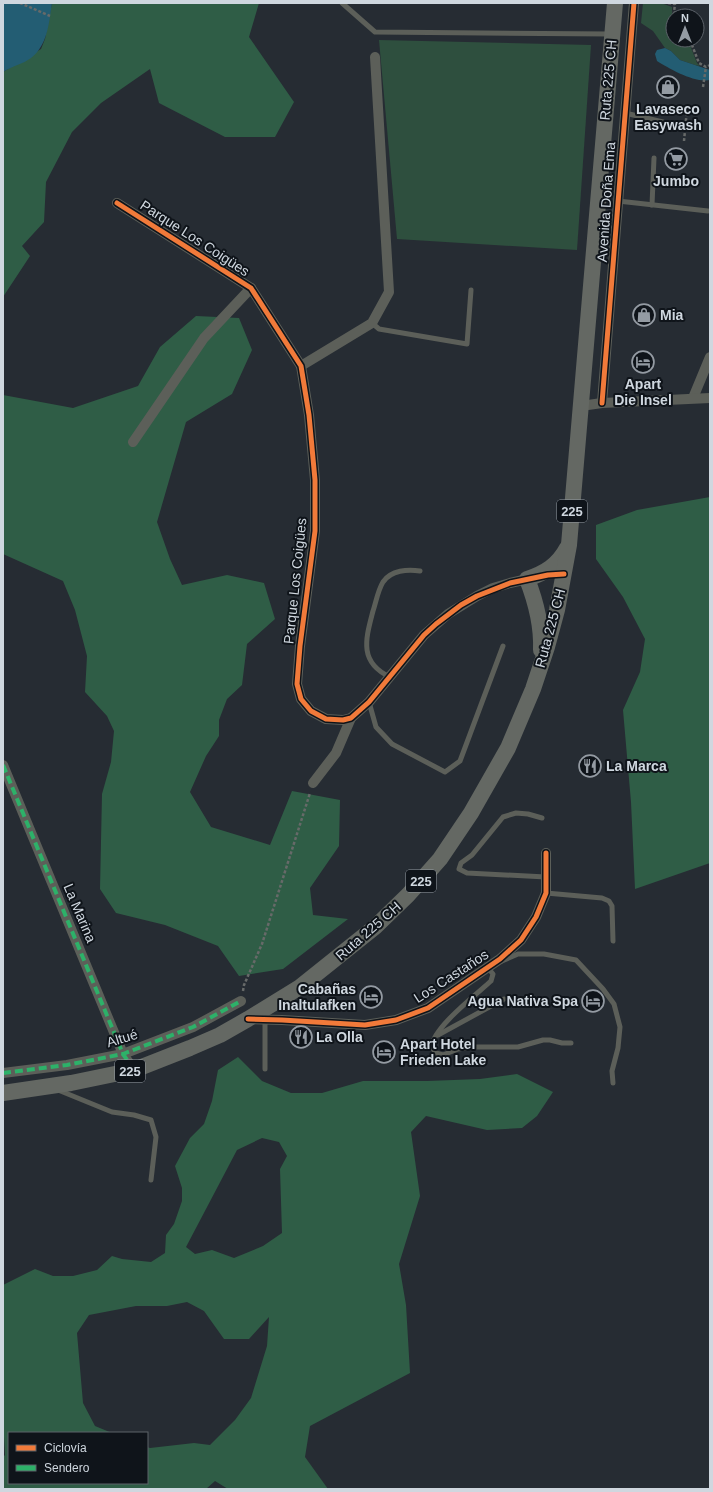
<svg xmlns="http://www.w3.org/2000/svg" width="713" height="1492" viewBox="0 0 713 1492" font-family="Helvetica,sans-serif">
<rect width="100%" height="100%" fill="#262c33"/>
<!-- green -->
<g fill="#2e4f3e">
<path d="M643,3H661L672,7V13L675,16H673V40H688L697,63L700,66L695,65L680,60L671,51L665,48L653,31L641,23Z"/>
<path d="M379,40L591,45L577,250L397,239Z"/>
</g>
<!-- forest -->
<g fill="#2f5d46" fill-rule="evenodd">
<path d="M52,3H259L249,37L294,102L275,137H225L159,103L150,69L101,103L72,132L46,182L44,222L22,246L30,256L3,297V72L41,49L45,39Z"/>
<path d="M196,316L239,318L252,350L232,394L186,422L157,522L170,559L182,585L227,575L264,583L275,619L247,644L242,685L227,699L219,720V736L206,756L190,792L211,827L270,845L292,791L340,800L339,846L310,888L313,915L348,919L283,969L239,976L218,946L165,925L116,913L100,889L102,794L111,762L114,731L107,716L85,692L87,656L75,610L63,581L3,554V395L73,408L138,386L160,347Z"/>
<path d="M710,497V863L635,889L631,802L623,710L640,672L645,639L623,597L596,559V525L637,510Z"/>
<path d="M238,1057L262,1081L291,1093H322L363,1081H427L480,1079L517,1074L553,1092L537,1116L522,1128L487,1130L426,1116L411,1132L420,1196L399,1264L406,1305L410,1373L310,1426L305,1457L328,1489H228L215,1481L206,1489H3V1457L5,1455L3,1419V1285L35,1269L53,1276H73L97,1270L112,1256L122,1259L151,1262L165,1253L166,1235L174,1224L182,1201V1188L175,1166L190,1138L204,1124L212,1101L218,1070ZM262,1138L279,1142L287,1156L280,1169L282,1233L263,1246L234,1258L212,1250L195,1254L186,1247L237,1150ZM187,1302L204,1311L224,1339H249L269,1317L267,1346L251,1398L235,1420L210,1445L194,1443L150,1448L147,1447V1483H9V1433H112L95,1426L83,1403L77,1333L89,1315L136,1306H167Z"/>
</g>
<!-- water -->
<g fill="#235d73">
<path d="M3,3H52C49,22 48,45 31,58C23,64 12,66 3,72Z"/>
<path d="M665,48L671,51L680,60L710,70V80C694,83 670,69 657,61L655,54L657,50Z"/>
</g>
<g fill="none" stroke-linecap="round" stroke-linejoin="round">
<!-- path -->
<g stroke="#676a69" stroke-width="2.5" stroke-dasharray="3 2" stroke-linecap="butt">
<path d="M20,3L50,16"/>
<path d="M668,3L675,4L674,12L679,16"/>
<path d="M690,40L699,63L706,67L710,65"/>
<path d="M703,87L706,67"/>
<path d="M684,141L687,109"/>
<path d="M243,991L244,985L262,944L310,793"/>
</g>
<!-- lane -->
<g stroke="#5c5f59" stroke-width="5">
<path d="M342,3L375,32L610,34"/>
<path d="M625,113L663,122"/>
<path d="M618,201L708,211"/>
<path d="M652,205L654,158"/>
<path d="M372,323L379,329L467,344L471,290"/>
<path d="M390,677C358,662 366,638 373,611C376,602 378,590 383,582C391,570 408,569 420,571"/>
<path d="M369,702L376,727L392,744L445,772L460,761L503,646"/>
<path d="M542,818L528,814L516,813L503,817L472,855L461,863L459,869L467,873L546,877"/>
<path d="M546,893L602,898L609,901L612,906L613,941"/>
<path d="M502,961L518,954H544L576,960L603,989L614,1004L620,1027L618,1048L612,1071L613,1083"/>
<path d="M489,967L488,968L493,974L491,981C478,993 431,1029 432,1047L436,1053L443,1055L458,1049L474,1047H518L543,1040H550L562,1043H571"/>
<path d="M265,1019V1069"/>
<path d="M438,1035L504,999"/>
<path d="M58,1090L112,1112L134,1115L151,1120L156,1137L151,1180"/>
</g>
<!-- street -->
<g stroke="#5c5f59" stroke-width="10">
<path d="M117,203L251,288L301,366L309,415L315,480V531L300,646L297,684L301,699L311,711L326,719L343,720L351,718L369,702L424,635L448,614L477,596L493,588L510,583L532,578"/>
<path d="M301,366L372,323L389,292L375,57"/>
<path d="M693,398L710,357"/>
<path d="M602,403L634,3"/>
<path d="M581,406L602,403L710,398"/>
<path d="M133,442L204,338L251,288"/>
<path d="M3,765L123,1054L134,1070"/>
<path d="M313,783L336,753L351,718"/>
<path d="M249,1019L282,1020L365,1025L396,1020L428,1008L500,959L521,940L536,917L546,893V853"/>
<path d="M3,1073L67,1065L123,1054L193,1027L241,1001"/>
</g>
<!-- primary -->
<g stroke="#646863" stroke-width="16">
<path d="M541,650C542,625 536,602 527,579C545,573 558,565 567,548"/>
<path d="M3,1093L71,1083L134,1070L190,1048L220,1035L248,1019L300,987L375,927L408,895L440,859L471,813L508,748L533,689L547,647L557,610L569,545L615,3"/>
</g>
<!-- quiet -->
<g stroke="#2db169" stroke-width="4" stroke-dasharray="8 4" stroke-linecap="butt">
<path d="M3,765L123,1054L134,1070"/>
<path d="M3,1073L67,1065L123,1054L193,1027L241,1001"/>
</g>
<!-- cycleway casing -->
<g stroke="#0f141a" stroke-width="8">
<g id="cycleway">
<path d="M117,203L251,288L301,366L309,415L315,480V531L300,646L297,684L301,699L311,711L326,719L343,720L351,718L369,702L424,635L436,624L461,605L477,596L510,583L548,575L564,574"/>
<path d="M602,403L634,3"/>
<path d="M248,1019L282,1020L365,1025L396,1020L428,1008L500,959L521,940L536,917L546,893V853"/>
</g>
</g>
<!-- cycleway -->
<use href="#cycleway" stroke="#f17a3a" stroke-width="5"/>
</g>
<!-- icons -->
<defs>
<g id="shop-ring" transform="scale(1.15)"><circle r="9.5" fill="#0f141a" stroke="#949ba3" stroke-width="1.5"/><path d="M-5-2.5h2.3a2.7 3.5 0 0 1 5.4 0H5L5.5 6h-11ZM-1.5-2.5h3a1.5 2.3 0 0 0-3 0Z" fill="#949ba3"/></g>
<g id="supermarket-ring" transform="scale(1.15)"><circle r="9.5" fill="#0f141a" stroke="#949ba3" stroke-width="1.5"/><path d="M-6-5.5h2.5l.6 2H6L4.5 2H-2.5L-4.4-4H-6ZM-1.5 3.2a1.3 1.3 0 1 0 .1 0ZM3 3.2a1.3 1.3 0 1 0 .1 0Z" fill="#949ba3"/></g>
<g id="hotel-ring" transform="scale(1.15)"><circle r="9.5" fill="#0f141a" stroke="#949ba3" stroke-width="1.5"/><path d="M-6-4.5h1.5V1H6V5H4.5V3h-9V5H-6ZM-4 0a1.8 1.8 0 1 1 3.6 0ZM.5 0V-2.5h3Q6-2.5 6 0Z" fill="#949ba3"/></g>
<g id="restaurant-ring" transform="scale(1.15)"><circle r="9.5" fill="#0f141a" stroke="#949ba3" stroke-width="1.5"/><path d="M-5-6h1v4h1v-4h1v4h1v-4h1v5L-1.5 .5V6h-2V.5L-5-1ZM5-6V6H3V1.5H1.5Q1.5-4 5-6Z" fill="#949ba3"/></g>
</defs>
<g fill-rule="evenodd">
<use href="#shop-ring" x="668" y="87"/>
<use href="#supermarket-ring" x="676" y="159"/>
<use href="#shop-ring" x="644" y="315"/>
<use href="#hotel-ring" x="643" y="362"/>
<use href="#restaurant-ring" x="590" y="766"/>
<use href="#hotel-ring" x="371" y="997"/>
<use href="#hotel-ring" x="593" y="1001"/>
<use href="#restaurant-ring" x="301" y="1037"/>
<use href="#hotel-ring" x="384" y="1052"/>
</g>
<g text-anchor="middle" dominant-baseline="central" stroke-width="4" stroke-linejoin="round" paint-order="stroke">
<!-- shield labels -->
<g fill="#0f141a" stroke="#959ca4" stroke-width="1">
<rect x="557" y="500" width="30" height="22" rx="3"/>
<rect x="406" y="870" width="30" height="22" rx="3"/>
<rect x="115" y="1060" width="30" height="22" rx="3"/>
</g>
<g font-size="13" font-weight="bold" fill="#cfd7df">
<text x="572" y="511">225</text>
<text x="421" y="881">225</text>
<text x="130" y="1071">225</text>
</g>
<!-- street labels -->
<g font-size="14" fill="#cfd7df" stroke="#0f141a">
<text transform="translate(608 80) rotate(-85)">Ruta 225 CH</text>
<text transform="translate(606 202) rotate(-86)">Avenida Doña Ema</text>
<text transform="translate(195 238) rotate(33)">Parque Los Coigües</text>
<text transform="translate(295 581) rotate(-84)">Parque Los Coigües</text>
<text transform="translate(550 628) rotate(-75)">Ruta 225 CH</text>
<text transform="translate(80 913) rotate(67)">La Marina</text>
<text transform="translate(368 931) rotate(-41)">Ruta 225 CH</text>
<text transform="translate(451 976) rotate(-33)">Los Castaños</text>
<text transform="translate(122 1038) rotate(-17)">Altué</text>
</g>
<!-- poi labels -->
<g font-size="14" font-weight="bold" fill="#cfd7df" stroke="#0f141a" text-anchor="start">
<text x="668" y="109" text-anchor="middle">Lavaseco<tspan x="668" dy="16">Easywash</tspan></text>
<text x="676" y="181" text-anchor="middle">Jumbo</text>
<text x="660" y="315">Mia</text>
<text x="643" y="384" text-anchor="middle">Apart<tspan x="643" dy="16">Die Insel</tspan></text>
<text x="606" y="766">La Marca</text>
<text x="356" y="989" text-anchor="end">Cabañas<tspan x="356" dy="16">Inaltulafken</tspan></text>
<text x="578" y="1001" text-anchor="end">Agua Nativa Spa</text>
<text x="316" y="1037">La Olla</text>
<text x="400" y="1044">Apart Hotel<tspan x="400" dy="16">Frieden Lake</tspan></text>
</g>
</g>
<!-- border -->
<rect width="713" height="1492" fill="none" stroke="#cfd7df" stroke-width="8"/>
<!-- legend -->
<rect x="8" y="1432" width="140" height="52" fill="#0f141a" stroke="#5c6269"/>
<rect x="16" y="1445" width="20" height="6" fill="#f17a3a" stroke="#5c6269"/>
<text x="44" y="1452" font-size="12" fill="#cfd7df">Ciclovía</text>
<rect x="16" y="1465" width="20" height="6" fill="#2db169" stroke="#5c6269"/>
<text x="44" y="1472" font-size="12" fill="#cfd7df">Sendero</text>
<!-- north arrow -->
<g transform="translate(685 28)"><circle r="19" fill="#0f141a" stroke="#5c6269"/>
<path d="M0-3L7 15L0 10L-7 15Z" fill="#949ba3"/>
<text y="-6" font-size="11" font-weight="bold" text-anchor="middle" fill="#cfd7df">N</text>
</g>
</svg>
